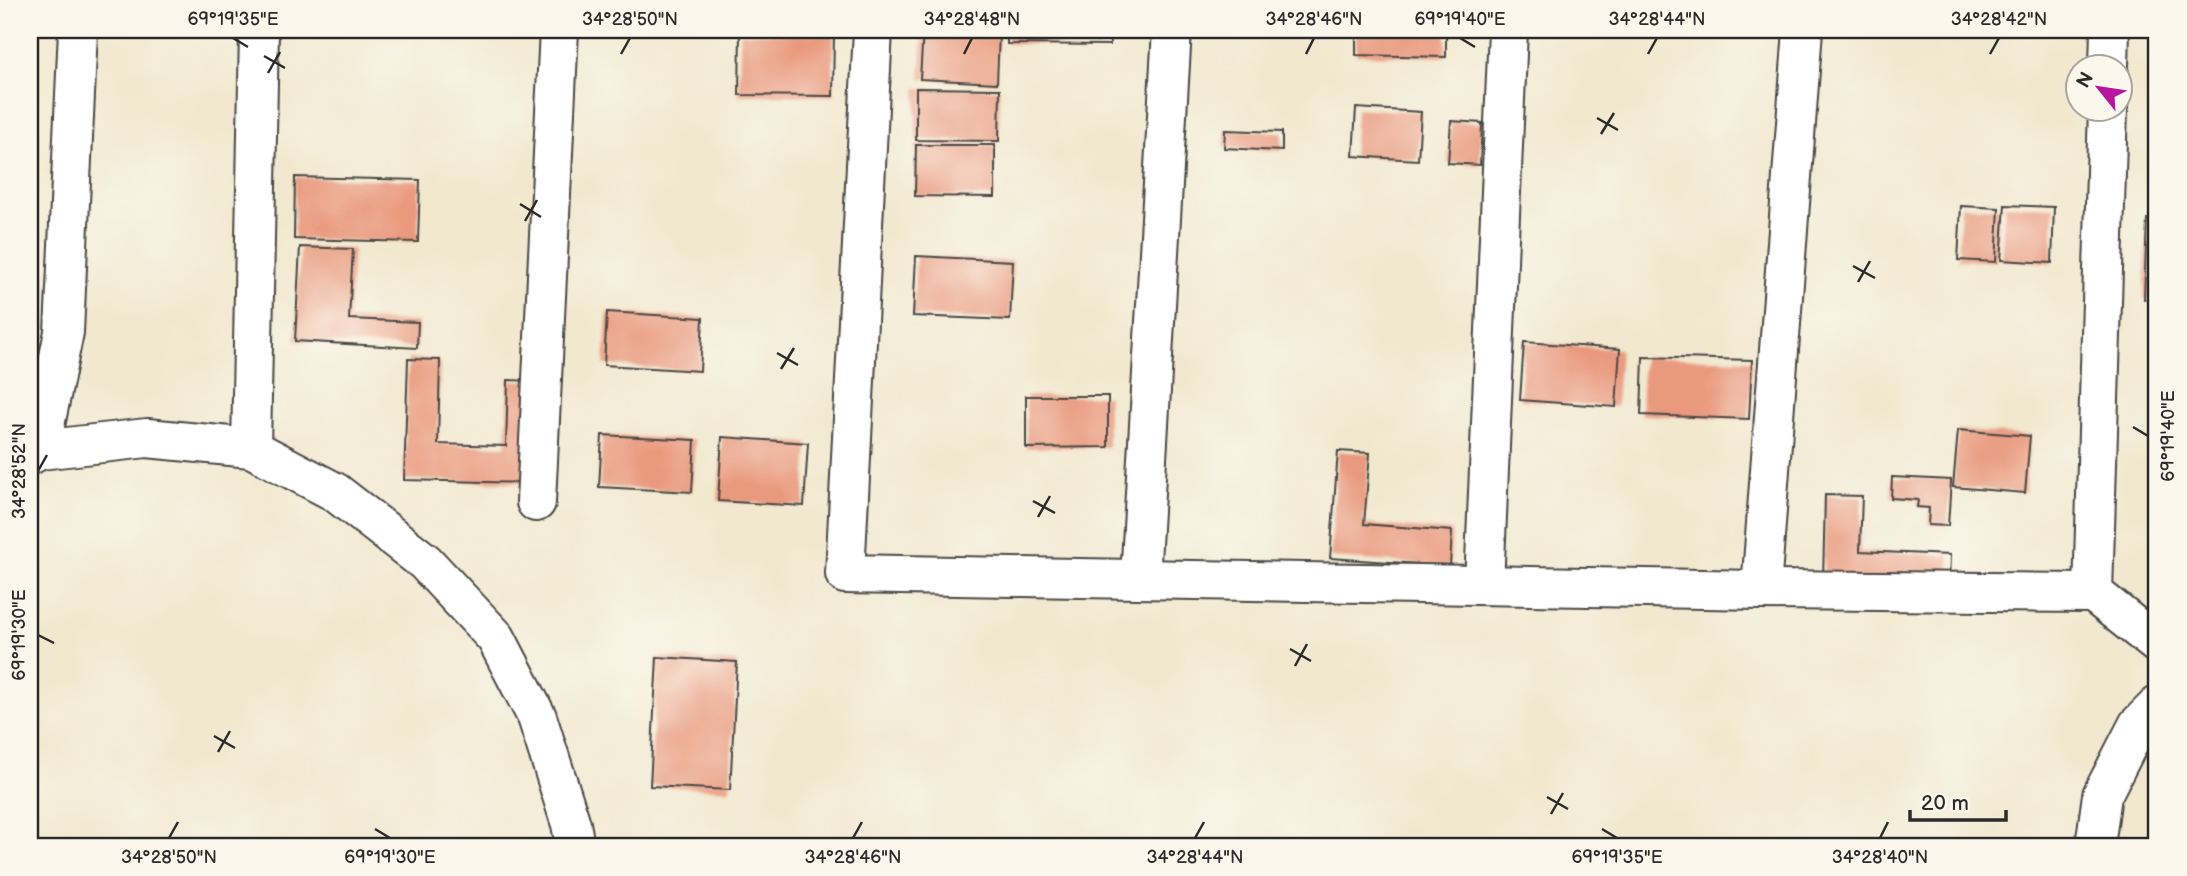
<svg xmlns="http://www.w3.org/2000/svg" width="2187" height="876" viewBox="0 0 2187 876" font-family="'Balsamiq Sans',sans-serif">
<rect width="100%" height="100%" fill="#fbf7ec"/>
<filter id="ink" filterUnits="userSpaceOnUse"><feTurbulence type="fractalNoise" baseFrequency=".0143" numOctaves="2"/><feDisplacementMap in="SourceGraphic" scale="14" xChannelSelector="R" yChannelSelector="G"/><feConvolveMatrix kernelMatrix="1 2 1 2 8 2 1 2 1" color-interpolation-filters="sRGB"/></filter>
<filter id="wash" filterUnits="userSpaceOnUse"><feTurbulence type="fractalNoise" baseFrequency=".00686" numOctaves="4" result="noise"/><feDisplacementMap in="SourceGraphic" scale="28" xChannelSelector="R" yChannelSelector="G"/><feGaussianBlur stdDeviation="1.57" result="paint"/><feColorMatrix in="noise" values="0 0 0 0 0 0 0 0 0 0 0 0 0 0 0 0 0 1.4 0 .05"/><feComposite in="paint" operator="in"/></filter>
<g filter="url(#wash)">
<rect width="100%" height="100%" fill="#f1e8cf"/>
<g id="blocks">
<!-- building -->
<g fill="#e99a7e">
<path d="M923,30L999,33L997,83L920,79Z"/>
<path d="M1007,30H1110V45L1007,44Z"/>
<path d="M1356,30H1446V57L1356,55Z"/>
<path d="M740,33L834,34L833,96L739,95Z"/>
<path d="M916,88L1000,89L999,141L916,140Z"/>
<path d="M1356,108L1421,112L1418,160L1353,156Z"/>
<path d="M1451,121L1482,123L1480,165L1448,163Z"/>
<path d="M1225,130L1282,132V151L1224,148Z"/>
<path d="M916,145H995V197L915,196Z"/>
<path d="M295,177L420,180L418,242L294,239Z"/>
<path d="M2005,205L2054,207L2052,263L2001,260Z"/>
<path d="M1961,206L1999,208L1996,262L1958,260Z"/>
<path d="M2147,219H2157V300L2144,299Z"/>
<path d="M300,247L353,249L349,319L418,322L417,348L295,341Z"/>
<path d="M916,256L1013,261L1010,320L913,316Z"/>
<path d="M607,312L703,318L700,371L604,365Z"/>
<path d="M1524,342L1620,349L1616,407L1520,400Z"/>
<path d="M1643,357L1752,360L1749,419L1641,415Z"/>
<path d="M408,359L440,360L438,444L506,446L508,380L536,381L533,483L404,480Z"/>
<path d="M1026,396H1108V447L1026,448Z"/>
<path d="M1958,430L2030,436L2025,493L1953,487Z"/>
<path d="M602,435L695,440L692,492L599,487Z"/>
<path d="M722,437L808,443L804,506L718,501Z"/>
<path d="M1338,451L1370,453L1364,524L1452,531L1450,566L1330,558Z"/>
<path d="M1892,477L1951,480L1948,526L1928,525L1929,508L1917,507L1918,500L1891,498Z"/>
<path d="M1825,495L1862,496L1860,551L1950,555L1949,586L1823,582Z"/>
<path d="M657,657L737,662L730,790L650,786Z"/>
</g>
</g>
</g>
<g filter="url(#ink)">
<use href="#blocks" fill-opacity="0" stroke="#494744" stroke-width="2"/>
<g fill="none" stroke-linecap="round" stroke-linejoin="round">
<!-- minor casing -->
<g stroke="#494744" stroke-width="42">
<g id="minor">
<path d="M873,30L845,574L1761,590L2093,593L2108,108"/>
<path d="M2109,66L2110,30"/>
<path d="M251,448L259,30"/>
<path d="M40,450L64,332L78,30"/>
<path d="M30,455L40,450L147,438L251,448L335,492L425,562L496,638L537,717L571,824L575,846"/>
<path d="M536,502L559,30"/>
<path d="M1140,579L1172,30"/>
<path d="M1484,585L1508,30"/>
<path d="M1761,590L1803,30"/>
<path d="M2093,593L2157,644"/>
<path d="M2095,846L2102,795L2138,725L2157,706"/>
</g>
</g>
<!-- minor -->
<use href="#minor" stroke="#fff" stroke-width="38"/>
</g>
</g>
<!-- ticks -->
<path fill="none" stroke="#2b2b2b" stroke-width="2.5" d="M233,38L248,47M1460,38L1475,47M621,54L630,38M964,54L972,38M1306,54L1314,38M1648,54L1657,38M1990,54L1999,38M264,56L285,68M268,73L280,52M1597,118L1618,130M1601,134L1614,113M520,204L541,217M525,221L537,200M1853,266L1875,278M1858,282L1870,261M777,353L798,365M781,369L794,348M2133,427L2148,436M38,471L47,455M1033,501L1055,513M1038,517L1050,496M38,635L54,643M1290,649L1311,661M1295,666L1307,644M214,736L235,748M218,752L230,731M1547,797L1568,809M1551,814L1563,793M375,829L390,838M1602,829L1617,838M169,838L178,822M853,838L862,822M1195,838L1204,822M1880,838L1888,822"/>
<!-- margin -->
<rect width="2187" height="876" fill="none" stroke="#fbf7ec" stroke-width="77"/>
<!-- north arrow -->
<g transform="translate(2099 88) rotate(300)"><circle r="33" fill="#fbf7ec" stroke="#a8a59f" stroke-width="2"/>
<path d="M0-5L12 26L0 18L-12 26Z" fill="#b5179e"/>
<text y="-10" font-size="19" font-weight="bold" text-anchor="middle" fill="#2b2b2b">N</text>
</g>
<!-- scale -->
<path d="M1910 810v10h96v-10" fill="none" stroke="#2b2b2b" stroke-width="3.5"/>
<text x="1921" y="810" font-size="21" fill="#2b2b2b" stroke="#fbf7ec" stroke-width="5" paint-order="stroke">20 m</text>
<rect x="38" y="38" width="2110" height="800" fill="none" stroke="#2b2b2b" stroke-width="2.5"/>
<g font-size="18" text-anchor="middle" fill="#2b2b2b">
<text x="233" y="25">69°19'35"E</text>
<text x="630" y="25">34°28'50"N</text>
<text x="972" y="25">34°28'48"N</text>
<text x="1314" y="25">34°28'46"N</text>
<text x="1460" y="25">69°19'40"E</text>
<text x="1657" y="25">34°28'44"N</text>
<text x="1999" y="25">34°28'42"N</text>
<text transform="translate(2168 436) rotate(-90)" y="6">69°19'40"E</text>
<text transform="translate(19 471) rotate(-90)" y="6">34°28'52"N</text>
<text transform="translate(19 635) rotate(-90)" y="6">69°19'30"E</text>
<text x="169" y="863">34°28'50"N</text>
<text x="390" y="863">69°19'30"E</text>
<text x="853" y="863">34°28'46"N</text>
<text x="1195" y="863">34°28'44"N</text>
<text x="1617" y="863">69°19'35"E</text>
<text x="1880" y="863">34°28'40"N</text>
</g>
</svg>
